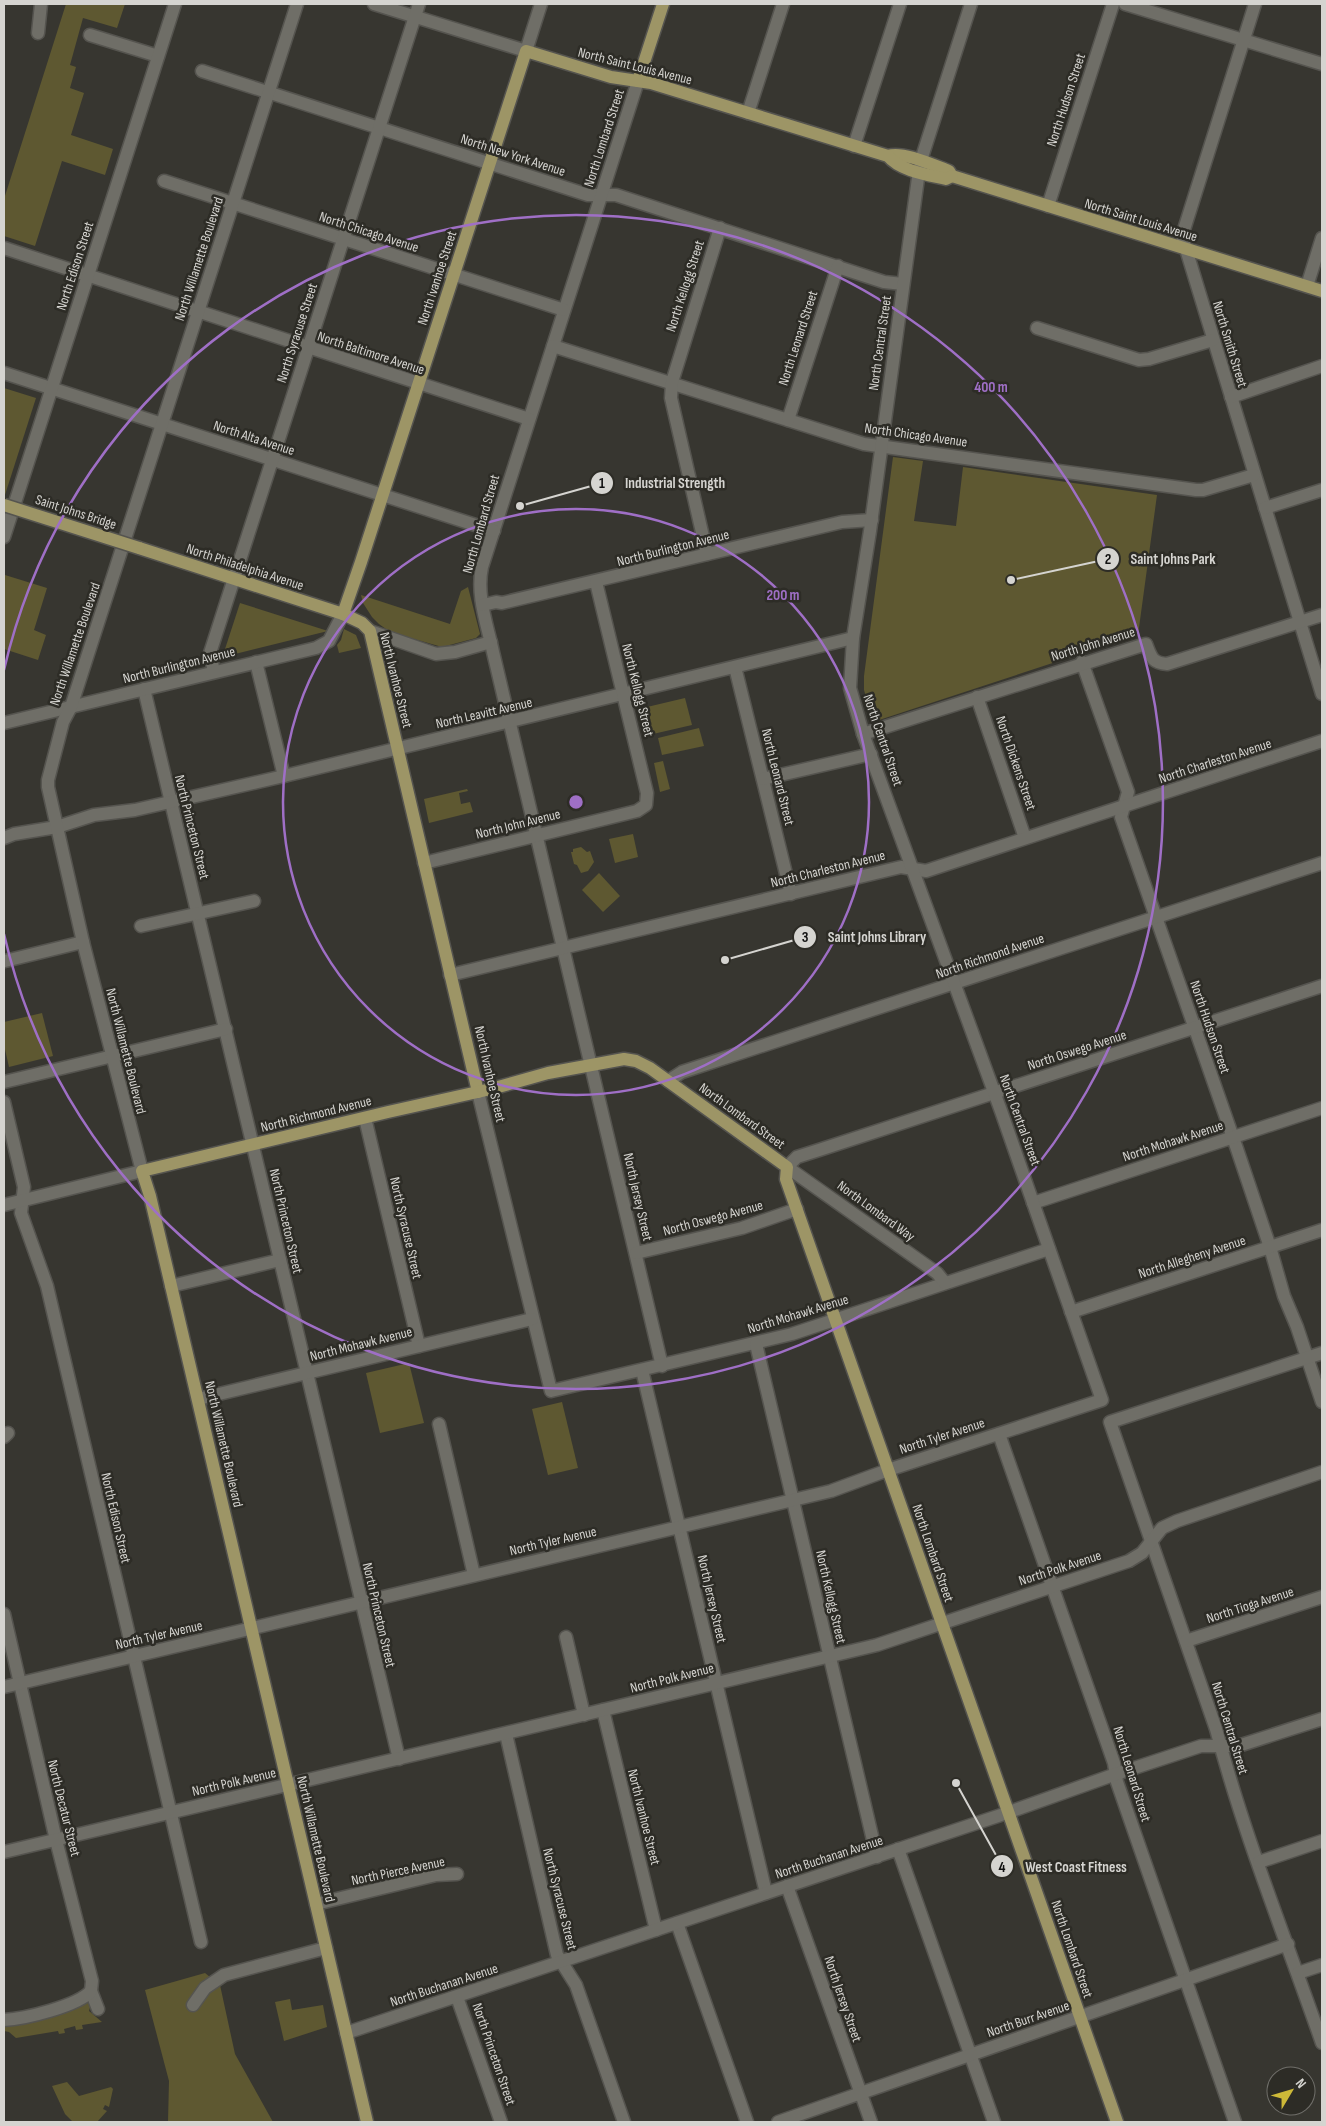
<svg xmlns="http://www.w3.org/2000/svg" width="1326" height="2126" viewBox="0 0 1326 2126" font-family="'Sofia Sans Condensed',sans-serif">
<rect width="100%" height="100%" fill="#373630"/>
<!-- green -->
<g fill="#5e5831">
<path d="M66,4H125L117,28L83,18L70,65L76,67L70,88L84,93L71,135L113,149L105,175L62,161L35,246L4,236V199Z"/>
<path d="M4,388L36,398L4,498Z"/>
<path d="M893,457L923,461L914,521L956,526L963,467L1157,495L1138,635L873,722L864,690V676Z"/>
<path d="M5,575L47,588L34,630L46,635L38,660L4,649Z"/>
<path d="M468,587L480,634L476,638L442,647L390,632L379,624L372,617L363,603L361,595L450,624L461,591Z"/>
<path d="M240,603L328,631L231,655L225,649Z"/>
<path d="M344,629L356,635L361,648L339,653L337,645L341,640Z"/>
<path d="M685,698L692,725L653,734L647,707Z"/>
<path d="M699,728L704,746L662,755L658,738Z"/>
<path d="M663,761L670,789L660,792L654,763Z"/>
<path d="M467,789L468,791L459,793L461,804L470,802L473,812L429,823L424,799Z"/>
<path d="M633,834L638,857L615,863L609,839Z"/>
<path d="M581,847L587,852L590,851L594,862L588,871L581,873L577,865L574,864L571,852H573V849Z"/>
<path d="M599,873L620,896L603,912L582,890Z"/>
<path d="M42,1013L53,1056L9,1067L4,1045V1022Z"/>
<path d="M409,1363L424,1423L380,1433L366,1373Z"/>
<path d="M562,1402L578,1468L548,1475L532,1409Z"/>
<path d="M205,1973L220,1985L235,2054L273,2122H168L169,2081L145,1990Z"/>
<path d="M290,1999L292,2010L323,2005L327,2027L284,2041L275,2002Z"/>
<path d="M92,2000L89,2011L102,2022L82,2025L83,2029L76,2030L75,2026L64,2029L65,2033L59,2034L58,2031L16,2038L9,2032L4,2031V2022Z"/>
<path d="M67,2082L79,2096L111,2087L113,2089L109,2107L105,2105L103,2109L107,2111L97,2122H73L65,2114L52,2086Z"/>
</g>
<g fill="none" stroke-linecap="round" stroke-linejoin="round">
<!-- minor casing -->
<g stroke="#55544f" stroke-width="15">
<g id="minor">
<path d="M374,4L526,51L541,4"/>
<path d="M1125,4L1322,64"/>
<path d="M1255,4L1182,236L1322,694"/>
<path d="M38,33L41,4"/>
<path d="M90,35L158,56"/>
<path d="M202,71L588,195H616L884,282L903,284"/>
<path d="M638,81L482,567C476,595 487,624 493,652L662,1366"/>
<path d="M748,113L783,4"/>
<path d="M854,146L900,4"/>
<path d="M164,181L564,310"/>
<path d="M1048,206L1113,4"/>
<path d="M4,248L529,419"/>
<path d="M1307,286L1322,238"/>
<path d="M1037,328L1139,360L1149,359L1213,340"/>
<path d="M553,346L864,444L1196,490H1203L1254,475"/>
<path d="M4,373L494,531"/>
<path d="M1231,397L1322,366"/>
<path d="M788,420L838,266"/>
<path d="M1265,508L1322,490"/>
<path d="M4,537L175,4"/>
<path d="M707,554L671,398L672,382L720,228"/>
<path d="M483,605L496,602L502,603L842,522L872,520"/>
<path d="M370,631L436,654L455,652L491,642"/>
<path d="M256,662L284,776"/>
<path d="M1082,662L1128,792L1121,817L1237,1149L1270,1247L1284,1296L1297,1327L1322,1402"/>
<path d="M735,667L791,894"/>
<path d="M214,672L210,653L419,4"/>
<path d="M144,689L399,1759"/>
<path d="M977,697L1025,838"/>
<path d="M4,723L316,648L329,641L343,614"/>
<path d="M863,734L1146,644C1151,657 1152,663 1167,664L1322,615"/>
<path d="M763,779L871,754"/>
<path d="M4,838L14,834L57,827L94,815L135,810L284,776L853,638"/>
<path d="M424,863L637,811L646,805L647,793L596,582"/>
<path d="M141,926L254,901"/>
<path d="M5,961L83,942"/>
<path d="M450,975L901,867L926,871L1322,741"/>
<path d="M668,1081L682,1072L1322,863"/>
<path d="M4,1082L226,1029"/>
<path d="M478,1092L551,1391L792,1334L1049,1249"/>
<path d="M4,1102L24,1187L21,1213L47,1286L201,1942"/>
<path d="M365,1118L419,1346"/>
<path d="M1033,1203L1322,1108"/>
<path d="M4,1205L142,1171L83,942L48,787V780L63,722L71,707L297,4"/>
<path d="M636,1253L742,1228L797,1209"/>
<path d="M945,1283L937,1273L787,1167L797,1157L819,1150L1322,986"/>
<path d="M171,1286L280,1260"/>
<path d="M1071,1312L1322,1230"/>
<path d="M756,1344L877,1857"/>
<path d="M1322,1353L1110,1422L1216,1729C1244,1836 1286,1939 1322,2043"/>
<path d="M642,1370L766,1893"/>
<path d="M198,1399L532,1319"/>
<path d="M439,1424L474,1575"/>
<path d="M999,1434L1114,1763L1117,1782L1235,2122"/>
<path d="M4,1437L8,1433"/>
<path d="M4,1614L56,1840L92,1981L91,1991L98,2009"/>
<path d="M566,1637L584,1715"/>
<path d="M1186,1641L1322,1597"/>
<path d="M4,1687L831,1491L888,1470L1102,1400L1001,1111L863,734L850,688L853,638L870,531L918,178L923,154L971,4"/>
<path d="M603,1710L656,1930"/>
<path d="M506,1734L557,1955L576,1985L624,2122"/>
<path d="M898,1849L994,2122"/>
<path d="M4,1852L877,1645L1129,1561L1142,1553L1162,1528L1177,1521L1322,1472"/>
<path d="M1259,1862L1322,1841"/>
<path d="M787,1886L871,2122"/>
<path d="M316,1904L436,1875L457,1874"/>
<path d="M677,1923L747,2122"/>
<path d="M1298,1973L1322,1965"/>
<path d="M457,1997L501,2122"/>
<path d="M193,2005L205,1988L224,1975L326,1948"/>
<path d="M4,2020C24,2019 78,2006 91,1991"/>
<path d="M346,2033L998,1816L1116,1774L1201,1746H1238L1322,1719"/>
<path d="M778,2122L1288,1944"/>
</g>
</g>
<!-- major casing -->
<g stroke="#55544f" stroke-width="15">
<g id="major">
<path d="M638,81L663,4"/>
<path d="M888,156C903,151 933,165 949,171L952,176L1322,291"/>
<path d="M139,548L343,614L362,623L370,631L478,1092"/>
<path d="M343,614L361,562L526,51L611,77L651,83L888,156C900,171 929,175 946,179L952,176"/>
<path d="M367,2122L150,1196L142,1171L388,1112L491,1089L548,1073L624,1059L636,1061L650,1068L787,1167L786,1179L1117,2122"/>
</g>
</g>
<!-- minor -->
<use href="#minor" stroke="#6f6e67" stroke-width="12"/>
<!-- major -->
<use href="#major" stroke="#9d9566" stroke-width="12"/>
<!-- major-bridge casing -->
<g stroke="#55544f" stroke-width="15" stroke-linecap="butt">
<path id="major-bridge" d="M4,505L139,548"/>
</g>
<!-- major-bridge -->
<use href="#major-bridge" stroke="#9d9566" stroke-width="12"/>
</g>
<!-- distance rings -->
<g fill="none" stroke="#9f6fc6" stroke-width="2.5">
<circle cx="576" cy="802" r="293"/>
<path d="M4 670A587 587 0 1 1 4 934"/>
</g>
<g text-anchor="middle" dominant-baseline="central" stroke-width="5" stroke-linejoin="round" paint-order="stroke">
<!-- street labels -->
<g font-size="14" fill="#d5d4d0" stroke="#2d2c26">
<text transform="translate(635 66) rotate(14)">North Saint Louis Avenue</text>
<text transform="translate(1066 100) rotate(-72)">North Hudson Street</text>
<text transform="translate(604 138) rotate(-72)">North Lombard Street</text>
<text transform="translate(513 155) rotate(18)">North New York Avenue</text>
<text transform="translate(1141 220) rotate(17)">North Saint Louis Avenue</text>
<text transform="translate(369 232) rotate(18)">North Chicago Avenue</text>
<text transform="translate(199 259) rotate(-72)">North Willamette Boulevard</text>
<text transform="translate(75 266) rotate(-72)">North Edison Street</text>
<text transform="translate(437 278) rotate(-72)">North Ivanhoe Street</text>
<text transform="translate(685 286) rotate(-72)">North Kellogg Street</text>
<text transform="translate(297 333) rotate(-72)">North Syracuse Street</text>
<text transform="translate(798 338) rotate(-72)">North Leonard Street</text>
<text transform="translate(880 343) rotate(-82)">North Central Street</text>
<text transform="translate(1230 344) rotate(73)">North Smith Street</text>
<text transform="translate(371 353) rotate(18)">North Baltimore Avenue</text>
<text transform="translate(916 435) rotate(8)">North Chicago Avenue</text>
<text transform="translate(254 438) rotate(18)">North Alta Avenue</text>
<text transform="translate(76 512) rotate(18)">Saint Johns Bridge</text>
<text transform="translate(481 524) rotate(-74)">North Lombard Street</text>
<text transform="translate(673 548) rotate(-14)">North Burlington Avenue</text>
<text transform="translate(245 567) rotate(18)">North Philadelphia Avenue</text>
<text transform="translate(75 644) rotate(-71)">North Willamette Boulevard</text>
<text transform="translate(1093 644) rotate(-17)">North John Avenue</text>
<text transform="translate(179 665) rotate(-14)">North Burlington Avenue</text>
<text transform="translate(396 680) rotate(76)">North Ivanhoe Street</text>
<text transform="translate(638 690) rotate(76)">North Kellogg Street</text>
<text transform="translate(484 713) rotate(-13)">North Leavitt Avenue</text>
<text transform="translate(883 740) rotate(71)">North Central Street</text>
<text transform="translate(1215 761) rotate(-18)">North Charleston Avenue</text>
<text transform="translate(1016 763) rotate(71)">North Dickens Street</text>
<text transform="translate(778 777) rotate(76)">North Leonard Street</text>
<text transform="translate(518 824) rotate(-14)">North John Avenue</text>
<text transform="translate(192 827) rotate(76)">North Princeton Street</text>
<text transform="translate(828 869) rotate(-14)">North Charleston Avenue</text>
<text transform="translate(990 956) rotate(-19)">North Richmond Avenue</text>
<text transform="translate(1210 1027) rotate(71)">North Hudson Street</text>
<text transform="translate(1077 1050) rotate(-18)">North Oswego Avenue</text>
<text transform="translate(126 1051) rotate(76)">North Willamette Boulevard</text>
<text transform="translate(490 1074) rotate(77)">North Ivanhoe Street</text>
<text transform="translate(316 1114) rotate(-14)">North Richmond Avenue</text>
<text transform="translate(742 1116) rotate(36)">North Lombard Street</text>
<text transform="translate(1020 1120) rotate(70)">North Central Street</text>
<text transform="translate(1173 1141) rotate(-18)">North Mohawk Avenue</text>
<text transform="translate(638 1197) rotate(77)">North Jersey Street</text>
<text transform="translate(876 1211) rotate(36)">North Lombard Way</text>
<text transform="translate(713 1218) rotate(-15)">North Oswego Avenue</text>
<text transform="translate(286 1221) rotate(77)">North Princeton Street</text>
<text transform="translate(406 1228) rotate(77)">North Syracuse Street</text>
<text transform="translate(1192 1257) rotate(-18)">North Allegheny Avenue</text>
<text transform="translate(798 1314) rotate(-17)">North Mohawk Avenue</text>
<text transform="translate(361 1344) rotate(-14)">North Mohawk Avenue</text>
<text transform="translate(942 1436) rotate(-18)">North Tyler Avenue</text>
<text transform="translate(224 1444) rotate(77)">North Willamette Boulevard</text>
<text transform="translate(116 1518) rotate(77)">North Edison Street</text>
<text transform="translate(553 1541) rotate(-13)">North Tyler Avenue</text>
<text transform="translate(933 1553) rotate(71)">North Lombard Street</text>
<text transform="translate(1060 1568) rotate(-18)">North Polk Avenue</text>
<text transform="translate(831 1597) rotate(77)">North Kellogg Street</text>
<text transform="translate(712 1599) rotate(77)">North Jersey Street</text>
<text transform="translate(1250 1605) rotate(-18)">North Tioga Avenue</text>
<text transform="translate(379 1615) rotate(77)">North Princeton Street</text>
<text transform="translate(159 1635) rotate(-13)">North Tyler Avenue</text>
<text transform="translate(672 1678) rotate(-14)">North Polk Avenue</text>
<text transform="translate(1230 1728) rotate(73)">North Central Street</text>
<text transform="translate(1132 1774) rotate(73)">North Leonard Street</text>
<text transform="translate(234 1782) rotate(-13)">North Polk Avenue</text>
<text transform="translate(64 1808) rotate(76)">North Decatur Street</text>
<text transform="translate(644 1817) rotate(76)">North Ivanhoe Street</text>
<text transform="translate(316 1839) rotate(77)">North Willamette Boulevard</text>
<text transform="translate(829 1857) rotate(-18)">North Buchanan Avenue</text>
<text transform="translate(398 1871) rotate(-12)">North Pierce Avenue</text>
<text transform="translate(560 1899) rotate(76)">North Syracuse Street</text>
<text transform="translate(1072 1949) rotate(71)">North Lombard Street</text>
<text transform="translate(444 1985) rotate(-18)">North Buchanan Avenue</text>
<text transform="translate(843 1999) rotate(71)">North Jersey Street</text>
<text transform="translate(1028 2019) rotate(-19)">North Burr Avenue</text>
<text transform="translate(494 2054) rotate(71)">North Princeton Street</text>
</g>
</g>
<circle cx="576" cy="802" r="8" fill="#9f6fc6" stroke="#2d2c26" stroke-width="2.5"/>
<g font-size="15" text-anchor="middle" font-weight="bold" fill="#9f6fc6" stroke="#2d2c26" stroke-width="5" stroke-linejoin="round" paint-order="stroke">
<text x="991" y="392">400 m</text>
<text x="783" y="600">200 m</text>
</g>
<!-- callouts -->
<path fill="none" stroke="#d5d4d0" stroke-width="2" d="M520 506L602 483M1011 580L1108 559M725 960L805 937M956 1783L1002 1866"/>
<g fill="#d5d4d0" stroke="#2d2c26" stroke-width="2">
<circle cx="520" cy="506" r="5"/>
<circle cx="1011" cy="580" r="5"/>
<circle cx="725" cy="960" r="5"/>
<circle cx="956" cy="1783" r="5"/>
<circle cx="602" cy="483" r="12"/>
<circle cx="1108" cy="559" r="12"/>
<circle cx="805" cy="937" r="12"/>
<circle cx="1002" cy="1866" r="12"/>
</g>
<g font-size="15" text-anchor="middle" font-weight="bold" fill="#111">
<text x="602" y="488">1</text>
<text x="1108" y="564">2</text>
<text x="805" y="942">3</text>
<text x="1002" y="1872">4</text>
</g>
<g font-size="15" text-anchor="middle" font-weight="bold" fill="#d5d4d0" stroke="#2d2c26" stroke-width="5" stroke-linejoin="round" paint-order="stroke">
<text x="675" y="488">Industrial Strength</text>
<text x="1173" y="564">Saint Johns Park</text>
<text x="877" y="942">Saint Johns Library</text>
<text x="1076" y="1872">West Coast Fitness</text>
</g>
<!-- border -->
<rect width="1326" height="2126" fill="none" stroke="#d5d4d0" stroke-width="10"/>
<!-- north arrow -->
<g transform="translate(1291 2091) rotate(52)"><circle r="24" fill="#2d2c26" stroke="#706f6a"/>
<path d="M0-4L9 19L0 12L-9 19Z" fill="#cdb938"/>
<text y="-8" font-size="14" font-weight="bold" text-anchor="middle" fill="#d5d4d0">N</text>
</g>
</svg>
